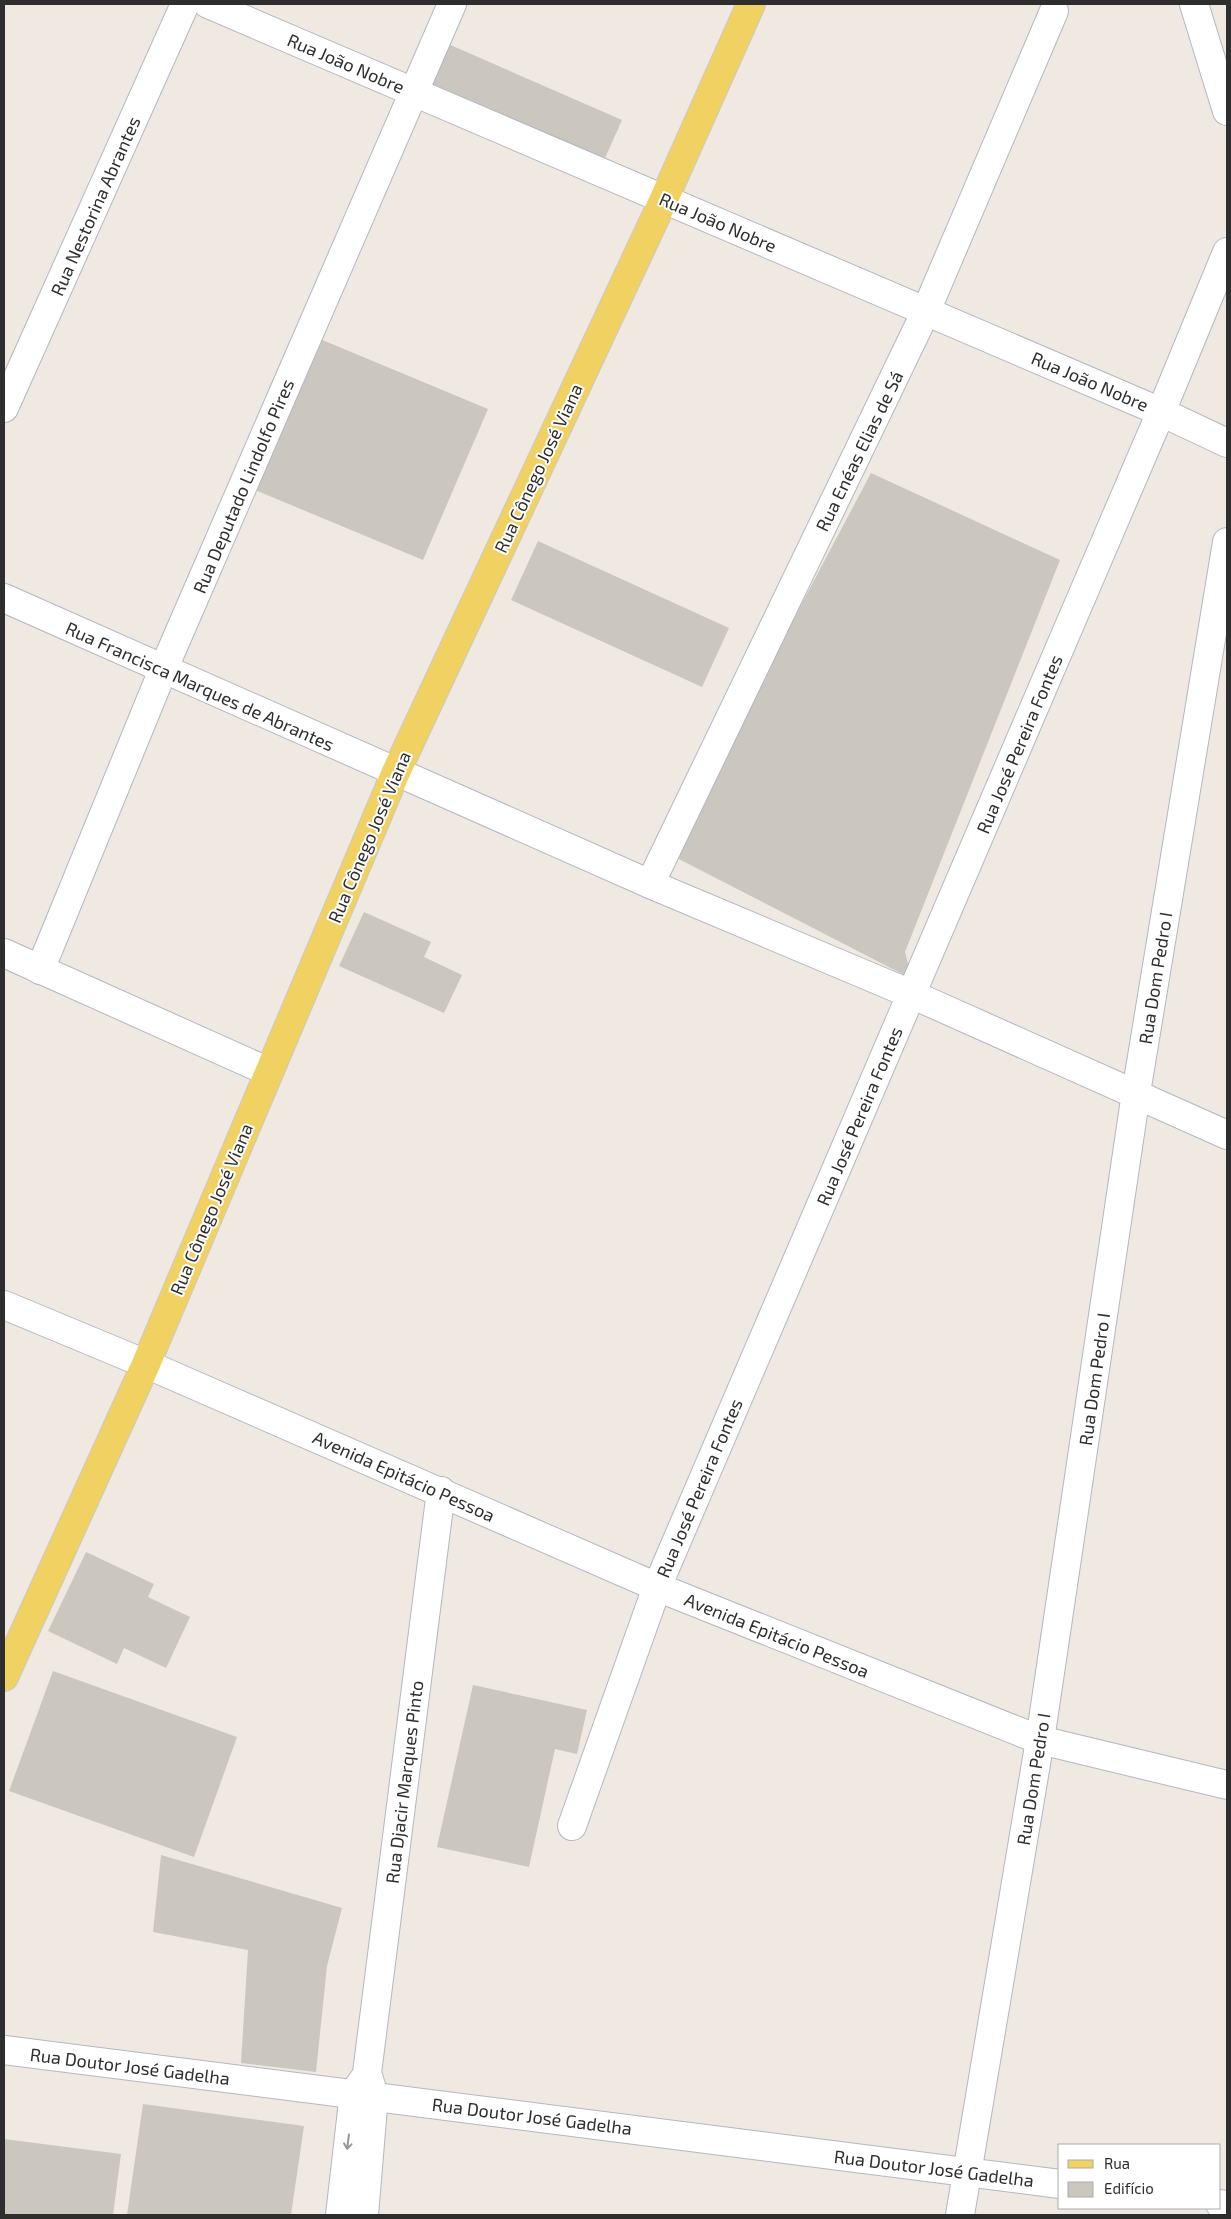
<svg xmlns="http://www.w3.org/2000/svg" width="1231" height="2219" viewBox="0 0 1231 2219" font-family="'Exo 2',sans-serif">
<rect width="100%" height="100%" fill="#efe9e1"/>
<!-- building -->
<g fill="#cbc7bf">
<path d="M439,40L622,120L602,165L419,84Z"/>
<path d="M320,339L488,409L423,560L255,490Z"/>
<path d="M871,473L1060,560L905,952L912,979L669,854Z"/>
<path d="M538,541L729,628L702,687L511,600Z"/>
<path d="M364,912L431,942L424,957L462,975L444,1013L339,966Z"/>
<path d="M86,1552L154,1584L148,1597L190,1617L166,1668L124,1648L117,1664L48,1631Z"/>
<path d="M53,1671L237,1737L194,1857L9,1791Z"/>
<path d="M473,1685L587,1710L577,1754L555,1749L529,1867L437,1847Z"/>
<path d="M161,1855L342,1908L327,1966L316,2072L241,2063L248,1950L153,1932Z"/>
<path d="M143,2104L304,2126L291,2215H127Z"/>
<path d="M4,2139L121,2154L113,2215H4Z"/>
</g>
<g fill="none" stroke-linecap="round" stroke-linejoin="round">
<!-- minor casing -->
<g stroke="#b4b7c1" stroke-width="30">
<g id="minor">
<path d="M208,4L1161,412L1227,443"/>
<path d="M1194,4L1227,111"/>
<path d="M4,408L185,4"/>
<path d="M4,598L650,884L911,994L1227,1135"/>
<path d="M650,884L926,311L1054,11"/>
<path d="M4,953L269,1072"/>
<path d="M40,970L163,670L452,4"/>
<path d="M4,1305L146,1364L657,1587L1040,1740L1227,1785"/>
<path d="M572,1826L657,1587L1161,412L1227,252"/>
<path d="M4,2050L1060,2184"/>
<path d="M1220,2204L1227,2205"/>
<path d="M340,2215L354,2093L364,2079"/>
<path d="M364,2215L374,2095L367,2073L441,1491"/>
<path d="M960,2215L1040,1740L1136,1093L1227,542"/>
</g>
</g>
<!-- major casing -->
<g stroke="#c9c9c9" stroke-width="30">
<path id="major" d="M4,1677L146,1364L396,772L664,199L751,4"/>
</g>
<!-- minor -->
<use href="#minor" stroke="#fff" stroke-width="28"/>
<!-- major -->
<use href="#major" stroke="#f2d163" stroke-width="28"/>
</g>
<!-- one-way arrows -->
<defs><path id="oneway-shaft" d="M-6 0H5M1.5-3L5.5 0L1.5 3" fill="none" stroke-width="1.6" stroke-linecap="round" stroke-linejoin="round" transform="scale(1.25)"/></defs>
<use stroke="#969696" href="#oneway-shaft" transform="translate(348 2142) rotate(97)"/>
<g text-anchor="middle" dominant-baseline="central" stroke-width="4" stroke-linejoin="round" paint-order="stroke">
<!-- street labels -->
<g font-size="18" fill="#2e2e2e" stroke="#fff">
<text transform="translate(346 63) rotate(23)">Rua João Nobre</text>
<text transform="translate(95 206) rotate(-66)">Rua Nestorina Abrantes</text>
<text transform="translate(718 222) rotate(23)">Rua João Nobre</text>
<text transform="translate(1090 381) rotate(23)">Rua João Nobre</text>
<text transform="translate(859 451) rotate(-64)">Rua Enéas Elias de Sá</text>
<text transform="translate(538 468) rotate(-65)">Rua Cônego José Viana</text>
<text transform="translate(243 486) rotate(-67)">Rua Deputado Lindolfo Pires</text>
<text transform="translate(200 686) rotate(24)">Rua Francisca Marques de Abrantes</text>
<text transform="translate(1019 744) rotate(-67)">Rua José Pereira Fontes</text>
<text transform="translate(369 837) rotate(-67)">Rua Cônego José Viana</text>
<text transform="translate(1155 978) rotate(-81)">Rua Dom Pedro I</text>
<text transform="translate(859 1116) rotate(-67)">Rua José Pereira Fontes</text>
<text transform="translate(211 1209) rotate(-67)">Rua Cônego José Viana</text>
<text transform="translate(1094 1379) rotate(-82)">Rua Dom Pedro I</text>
<text transform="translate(404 1476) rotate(24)">Avenida Epitácio Pessoa</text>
<text transform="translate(699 1488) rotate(-67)">Rua José Pereira Fontes</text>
<text transform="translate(777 1635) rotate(22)">Avenida Epitácio Pessoa</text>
<text transform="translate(1033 1779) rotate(-81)">Rua Dom Pedro I</text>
<text transform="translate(404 1782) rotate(-83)">Rua Djacir Marques Pinto</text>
<text transform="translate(130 2066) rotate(7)">Rua Doutor José Gadelha</text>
<text transform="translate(532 2116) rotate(7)">Rua Doutor José Gadelha</text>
<text transform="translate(934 2168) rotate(7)">Rua Doutor José Gadelha</text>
</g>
</g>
<!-- border -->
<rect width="1231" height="2219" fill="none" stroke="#2e2e2e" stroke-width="10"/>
<!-- legend -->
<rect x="1058" y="2144" width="162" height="65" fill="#ffffff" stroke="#ababab"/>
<rect x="1068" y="2160" width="25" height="8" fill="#f2d163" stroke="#ababab"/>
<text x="1104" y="2169" font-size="15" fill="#2e2e2e">Rua</text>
<rect x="1068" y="2182" width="25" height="15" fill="#cbc7bf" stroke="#ababab"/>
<text x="1104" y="2194" font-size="15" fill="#2e2e2e">Edifício</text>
</svg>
